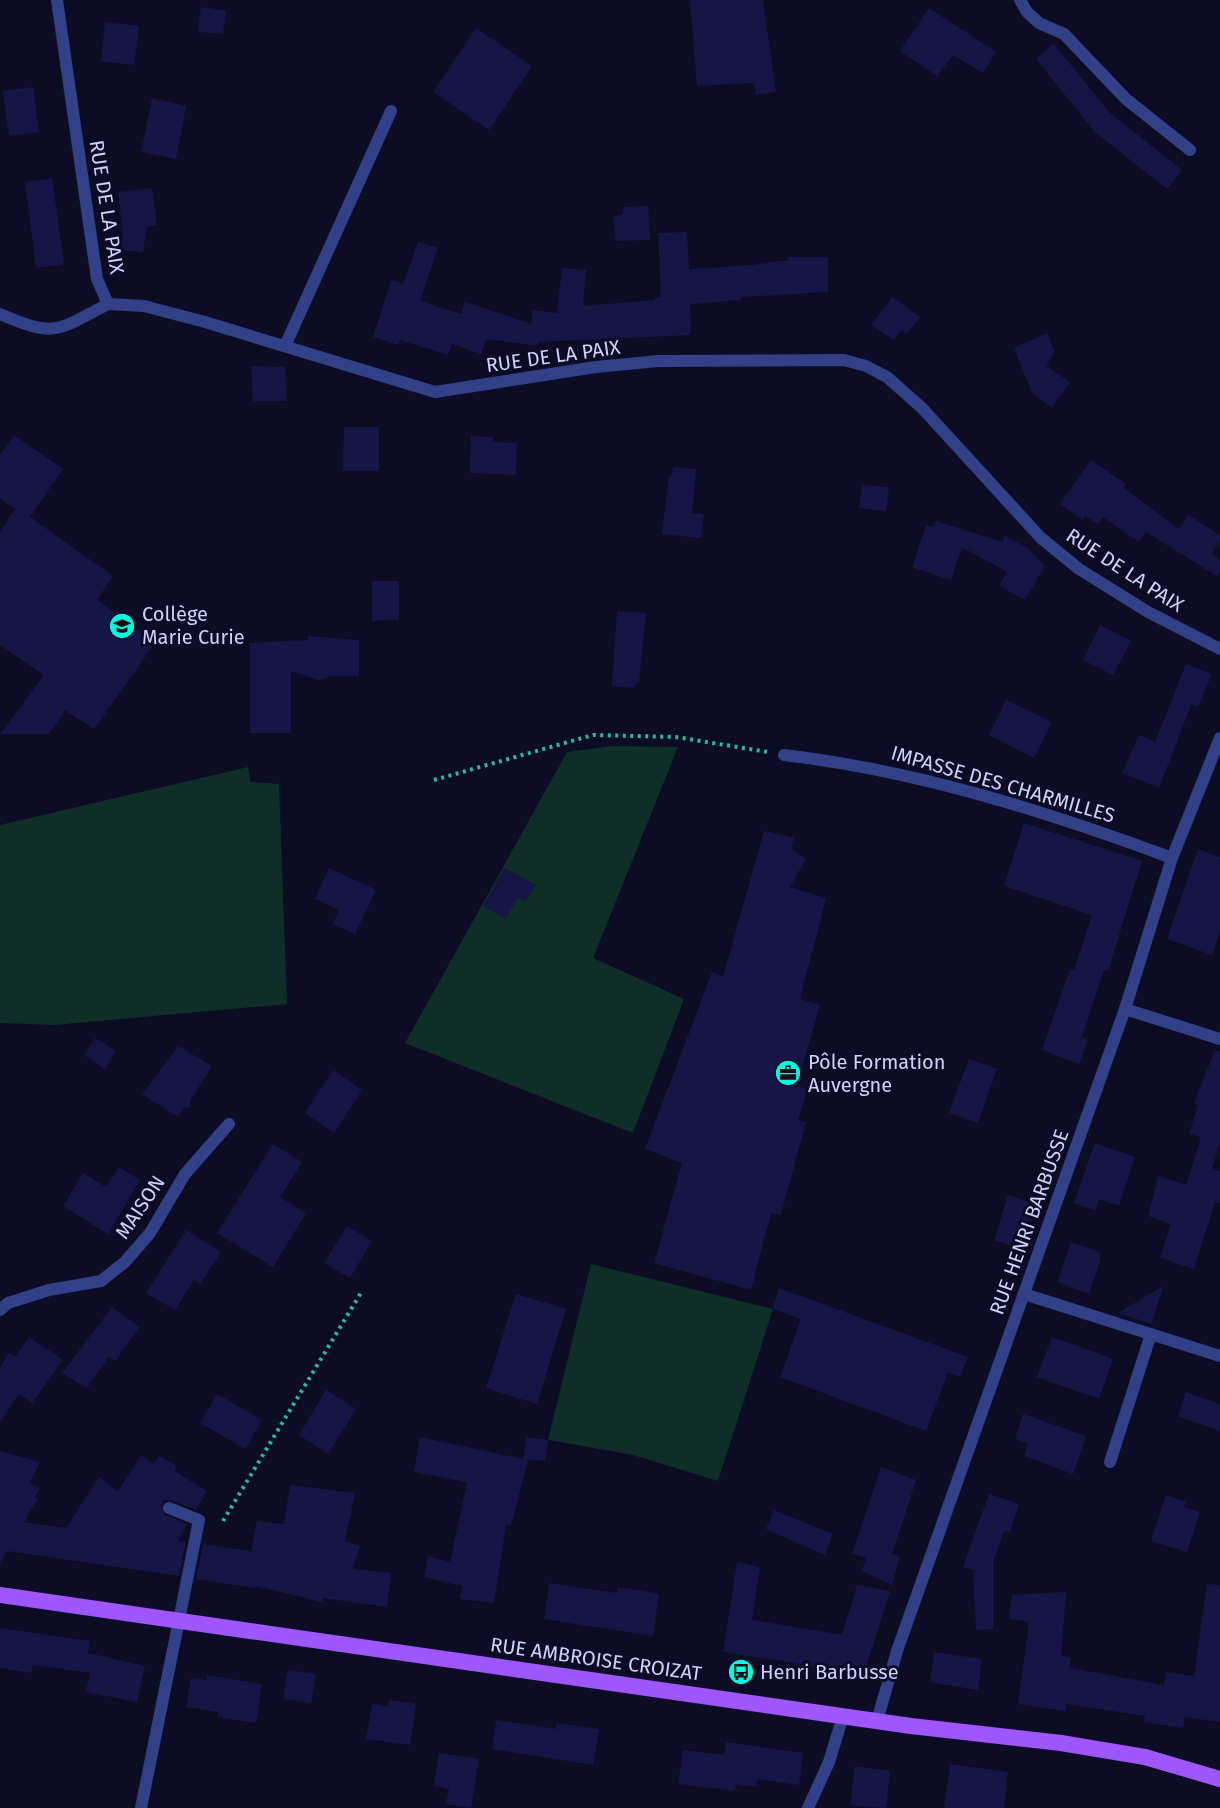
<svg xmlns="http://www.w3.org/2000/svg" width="1220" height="1808" viewBox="0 0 1220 1808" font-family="'Fira Sans',sans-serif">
<rect width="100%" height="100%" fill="#0c0c24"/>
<!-- green -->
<g fill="#0e2e27">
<path d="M613,746L678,747L593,958L684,999L633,1133L405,1043L567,752Z"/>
<path d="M248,767L250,782L279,784L287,1004L54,1025L0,1023V825Z"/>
<path d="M591,1264L773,1309L718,1481L633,1455L548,1440Z"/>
</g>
<!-- building -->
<g fill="#161646">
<path d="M690,0H763L776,92L756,95L754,83L697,86Z"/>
<path d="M201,7L226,11L223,34L198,32Z"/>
<path d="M929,8L996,52L983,73L953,55L937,76L900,51Z"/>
<path d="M105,22L139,26L134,65L101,61Z"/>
<path d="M476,28L532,66L489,130L433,92Z"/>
<path d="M1053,43L1110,113L1182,170L1167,189L1095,132L1036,59Z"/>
<path d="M33,87L39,132L9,136L3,91Z"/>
<path d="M152,98L186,106L176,159L141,152Z"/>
<path d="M52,178L64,264L36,268L25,182Z"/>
<path d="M152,188L157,225L147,227L143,252L120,250L123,235L118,192Z"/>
<path d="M648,206L650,240L616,241L613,216L622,215L624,207Z"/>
<path d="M687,232L689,269L752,265L788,260V257H828V292L741,297V300L690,304L691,335L538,342L537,346L486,339L481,354L452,344L448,355L400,340L398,345L373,337L391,280L403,284L418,242L438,248L420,301L461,314L465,302L531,324L533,310L557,313L562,268L586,270L583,306L655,300V297H661L658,233Z"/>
<path d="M892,297L920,317L907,334L902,330L894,340L871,325Z"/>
<path d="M1047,333L1055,352L1046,366L1070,382L1052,408L1032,393L1014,348Z"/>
<path d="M251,366L285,367L287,401H253Z"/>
<path d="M344,427H379V471H343Z"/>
<path d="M14,435L63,469L30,517L113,576L97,600L155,643L94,729L65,710L49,734H0L44,675L0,645V532L15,509L0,498V455Z"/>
<path d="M471,436L493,437V442L517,443L516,475L470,473Z"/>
<path d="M1091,460L1126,484L1124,488L1179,529L1188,515L1220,535V541L1212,553L1220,560V572L1217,576L1146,532L1139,542L1103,517L1098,524L1085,516L1083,520L1060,504Z"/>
<path d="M673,467L696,469L692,513L704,514L701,538L662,534L669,476H672Z"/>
<path d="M862,485L889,487L886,511L859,508Z"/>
<path d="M936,521L1002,542L1005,536L1029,549L1045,566L1025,600L999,586L1007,572L962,547L951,580L912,567L926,525L933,527Z"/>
<path d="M372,581H399V620L372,621Z"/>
<path d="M617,611L646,613L639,682L633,688L612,686Z"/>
<path d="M1100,625L1131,641L1113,675L1083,660Z"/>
<path d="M308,636L359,640V676H332L318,680L291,671V733H250V643L308,640Z"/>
<path d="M1186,664L1212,674L1198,707L1191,705L1159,788L1122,773L1139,735L1155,742Z"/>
<path d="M1006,700L1052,722L1034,758L989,735Z"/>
<path d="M1024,823L1142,861L1108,971L1104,970L1082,1037L1088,1039L1079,1064L1042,1050L1070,969L1074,970L1092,915L1004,886Z"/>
<path d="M764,831L794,838L791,848L806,859L790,887L826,898L800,999L820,1005L797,1086L808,1089L798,1120L806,1122L781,1215L771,1213L751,1290L654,1263L682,1163L645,1149L712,972L723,977Z"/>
<path d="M1198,849L1220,857V931L1212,955L1167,939Z"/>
<path d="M329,868L376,890L355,934L333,924L339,910L315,899Z"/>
<path d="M505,868L536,885L526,902L518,898L505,919L483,906Z"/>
<path d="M95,1038L116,1051L105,1069L84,1055Z"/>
<path d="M178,1046L212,1066L190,1101L191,1107L184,1108L178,1117L142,1094Z"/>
<path d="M1215,1050L1220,1051V1144L1212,1168L1220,1171V1203L1215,1202L1194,1269L1160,1258L1171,1224L1148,1216L1158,1176L1186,1185L1201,1137L1189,1134L1198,1105L1194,1103Z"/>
<path d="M969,1059L997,1069L978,1123L949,1113Z"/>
<path d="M333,1070L362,1090L334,1133L305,1113Z"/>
<path d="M1095,1143L1135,1157L1119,1206L1099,1199L1095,1210L1074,1203Z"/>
<path d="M273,1144L302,1162L280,1197L306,1213L273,1267L217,1233Z"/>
<path d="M119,1167L140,1180L108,1234L63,1206L83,1173L106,1187Z"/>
<path d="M1008,1195L1037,1205L1022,1249L994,1240Z"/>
<path d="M347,1226L372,1241L350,1278L324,1263Z"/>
<path d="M186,1230L221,1252L200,1284L194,1280L175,1310L146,1293Z"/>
<path d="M1071,1242L1100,1252V1261L1089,1294L1057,1282Z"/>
<path d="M1163,1286L1152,1324L1118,1313Z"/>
<path d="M779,1288L968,1357L960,1377L948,1372L926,1431L780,1377L801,1319L773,1309Z"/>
<path d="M516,1294L566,1309L537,1404L486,1388Z"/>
<path d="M112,1307L140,1327L115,1361L109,1356L87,1388L62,1373Z"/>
<path d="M29,1337L63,1360L32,1403L19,1394L0,1422V1368L9,1353L15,1357Z"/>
<path d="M1052,1337L1113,1359L1099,1399L1037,1377Z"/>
<path d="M326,1390L356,1409L328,1454L299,1435Z"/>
<path d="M1186,1392L1220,1404V1431L1178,1416Z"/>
<path d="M217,1394L262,1420L245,1449L200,1423Z"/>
<path d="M1023,1414L1086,1436L1073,1474L1024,1456L1028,1443L1015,1439Z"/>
<path d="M420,1437L528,1460L511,1526L506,1525L494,1603L460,1599L462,1586L424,1577L428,1556L450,1562L467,1482L414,1472Z"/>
<path d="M527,1437L548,1440L545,1461L523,1459Z"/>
<path d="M0,1451L40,1462L30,1483L40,1488L35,1497L38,1498L24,1522L66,1528L99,1477L118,1491L141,1455L154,1463L159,1456L177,1466L174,1471L207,1491L196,1510L171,1500L164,1501L161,1506L165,1515L187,1524L178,1541L186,1542L179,1576L7,1551L0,1563Z"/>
<path d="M881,1467L916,1480L892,1554L900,1557L892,1585L862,1571L866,1558L852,1554Z"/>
<path d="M290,1485L355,1493L345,1541L360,1546L353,1569L391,1573L387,1607L323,1598L322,1602L255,1586V1588L196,1579L203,1544L251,1551L257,1521L284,1524Z"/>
<path d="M989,1494L1019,1504L1010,1532L1004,1531L993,1562V1629L976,1630L973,1570L963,1567Z"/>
<path d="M1166,1495L1186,1502L1184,1507L1200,1512L1187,1552L1151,1541Z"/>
<path d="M774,1510L833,1534L825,1555L766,1529Z"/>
<path d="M737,1562L760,1567L752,1620L842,1635L857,1585L890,1591L866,1667L858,1673L723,1652Z"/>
<path d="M549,1583L617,1593L618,1587L659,1594L653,1636L544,1619Z"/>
<path d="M1207,1584L1220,1585V1722L1185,1717L1183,1728L1144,1722L1145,1716L1066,1704L1065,1711L1018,1704L1029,1622L1009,1619L1012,1595L1066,1592L1061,1656L1071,1658L1070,1668L1164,1685L1166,1672L1194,1676Z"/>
<path d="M0,1628L90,1641L88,1653L145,1666L137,1702L86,1692L90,1673L33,1665L31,1673L0,1668Z"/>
<path d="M934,1652L982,1659L978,1690L930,1682Z"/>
<path d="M288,1670L316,1674L311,1703L283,1699Z"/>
<path d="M207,1675L262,1684L256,1723L217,1717L218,1712L186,1707L191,1678L207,1680Z"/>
<path d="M389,1700L416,1704L410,1745L366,1739L372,1704L388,1707Z"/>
<path d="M496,1720L556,1729V1723L599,1729L593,1765L492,1749Z"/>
<path d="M726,1742L803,1753L799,1785L757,1779L756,1787L736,1784L735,1791L678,1784L683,1750L724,1755Z"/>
<path d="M439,1753L479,1759L471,1808L446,1804L449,1789L434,1786Z"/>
<path d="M950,1764L1008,1772L1004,1808H944Z"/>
<path d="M855,1766L890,1771L886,1808L850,1805Z"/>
</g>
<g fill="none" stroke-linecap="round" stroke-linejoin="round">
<!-- path -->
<g stroke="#23be97" stroke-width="4" stroke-dasharray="3 4.5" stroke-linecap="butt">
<path d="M434,780L593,735L676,737L768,752"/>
<path d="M223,1521L362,1291"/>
</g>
<!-- service -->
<g stroke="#324087" stroke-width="12">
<path d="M1020,0L1027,12L1039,23L1064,34L1126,99L1190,150"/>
<path d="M285,346L391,111"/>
<path d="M1110,1462L1151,1334"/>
<path d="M169,1508L199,1520L179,1620"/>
</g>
<!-- minor -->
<g stroke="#324087" stroke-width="12">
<path d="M57,0L97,279L108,304L144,306L205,322L435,392L596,367L658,361L844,360L866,366L887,377L922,408L1041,538L1079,569L1148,612L1220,649"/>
<path d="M0,314C56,338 56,331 108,304"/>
<path d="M784,755C919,771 1045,811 1172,858"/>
<path d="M1125,1009L1220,1039"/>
<path d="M1024,1294L1220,1356"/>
<path d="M0,1310L8,1303L49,1290L101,1281L125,1262L150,1233L185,1174L229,1124"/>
<path d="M141,1808L179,1620"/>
<path d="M808,1808L829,1762L843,1716"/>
</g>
<!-- tertiary -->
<path stroke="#324087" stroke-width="12" d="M877,1721L897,1651L1125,1009L1172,858L1220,738"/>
<!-- primary -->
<path stroke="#9e56ff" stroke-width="16" d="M0,1595L911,1726L1061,1743L1145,1757L1220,1779"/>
</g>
<!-- icons -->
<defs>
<g id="school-disc" transform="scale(1.35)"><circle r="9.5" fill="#00fae2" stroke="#0c0c24"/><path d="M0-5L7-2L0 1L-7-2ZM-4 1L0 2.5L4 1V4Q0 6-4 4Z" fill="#111"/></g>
<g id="office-disc" transform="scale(1.35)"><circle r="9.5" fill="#00fae2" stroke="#0c0c24"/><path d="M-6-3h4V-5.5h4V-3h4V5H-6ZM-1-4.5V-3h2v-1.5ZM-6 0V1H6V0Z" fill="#111"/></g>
<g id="bus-disc" transform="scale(1.35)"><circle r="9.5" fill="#00fae2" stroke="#0c0c24"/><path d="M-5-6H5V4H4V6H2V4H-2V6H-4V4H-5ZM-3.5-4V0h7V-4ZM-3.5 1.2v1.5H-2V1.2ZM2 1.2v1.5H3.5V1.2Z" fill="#111"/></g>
</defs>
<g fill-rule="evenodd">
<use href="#school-disc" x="122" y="626"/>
<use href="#office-disc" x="788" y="1073"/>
<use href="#bus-disc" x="741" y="1672"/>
</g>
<g text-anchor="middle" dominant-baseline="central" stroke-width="6" stroke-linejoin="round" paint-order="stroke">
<!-- street labels -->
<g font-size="20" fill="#cfd2ff" stroke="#0c0c24">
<text transform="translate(107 207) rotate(81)">RUE DE LA PAIX</text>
<text transform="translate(553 356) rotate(-8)">RUE DE LA PAIX</text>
<text transform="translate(1125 570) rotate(33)">RUE DE LA PAIX</text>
<text transform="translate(1003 784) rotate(16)">IMPASSE DES CHARMILLES</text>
<text transform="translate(140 1207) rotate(-56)">MAISON</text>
<text transform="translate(1029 1222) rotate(-70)">RUE HENRI BARBUSSE</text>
<text transform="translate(596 1659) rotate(8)">RUE AMBROISE CROIZAT</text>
</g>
<!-- poi labels -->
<g font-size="20" fill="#cfd2ff" stroke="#0c0c24" text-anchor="start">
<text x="142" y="614">Collège<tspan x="142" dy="23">Marie Curie</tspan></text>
<text x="808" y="1062">Pôle Formation<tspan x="808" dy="23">Auvergne</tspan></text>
<text x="760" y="1672">Henri Barbusse</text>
</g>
</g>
</svg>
